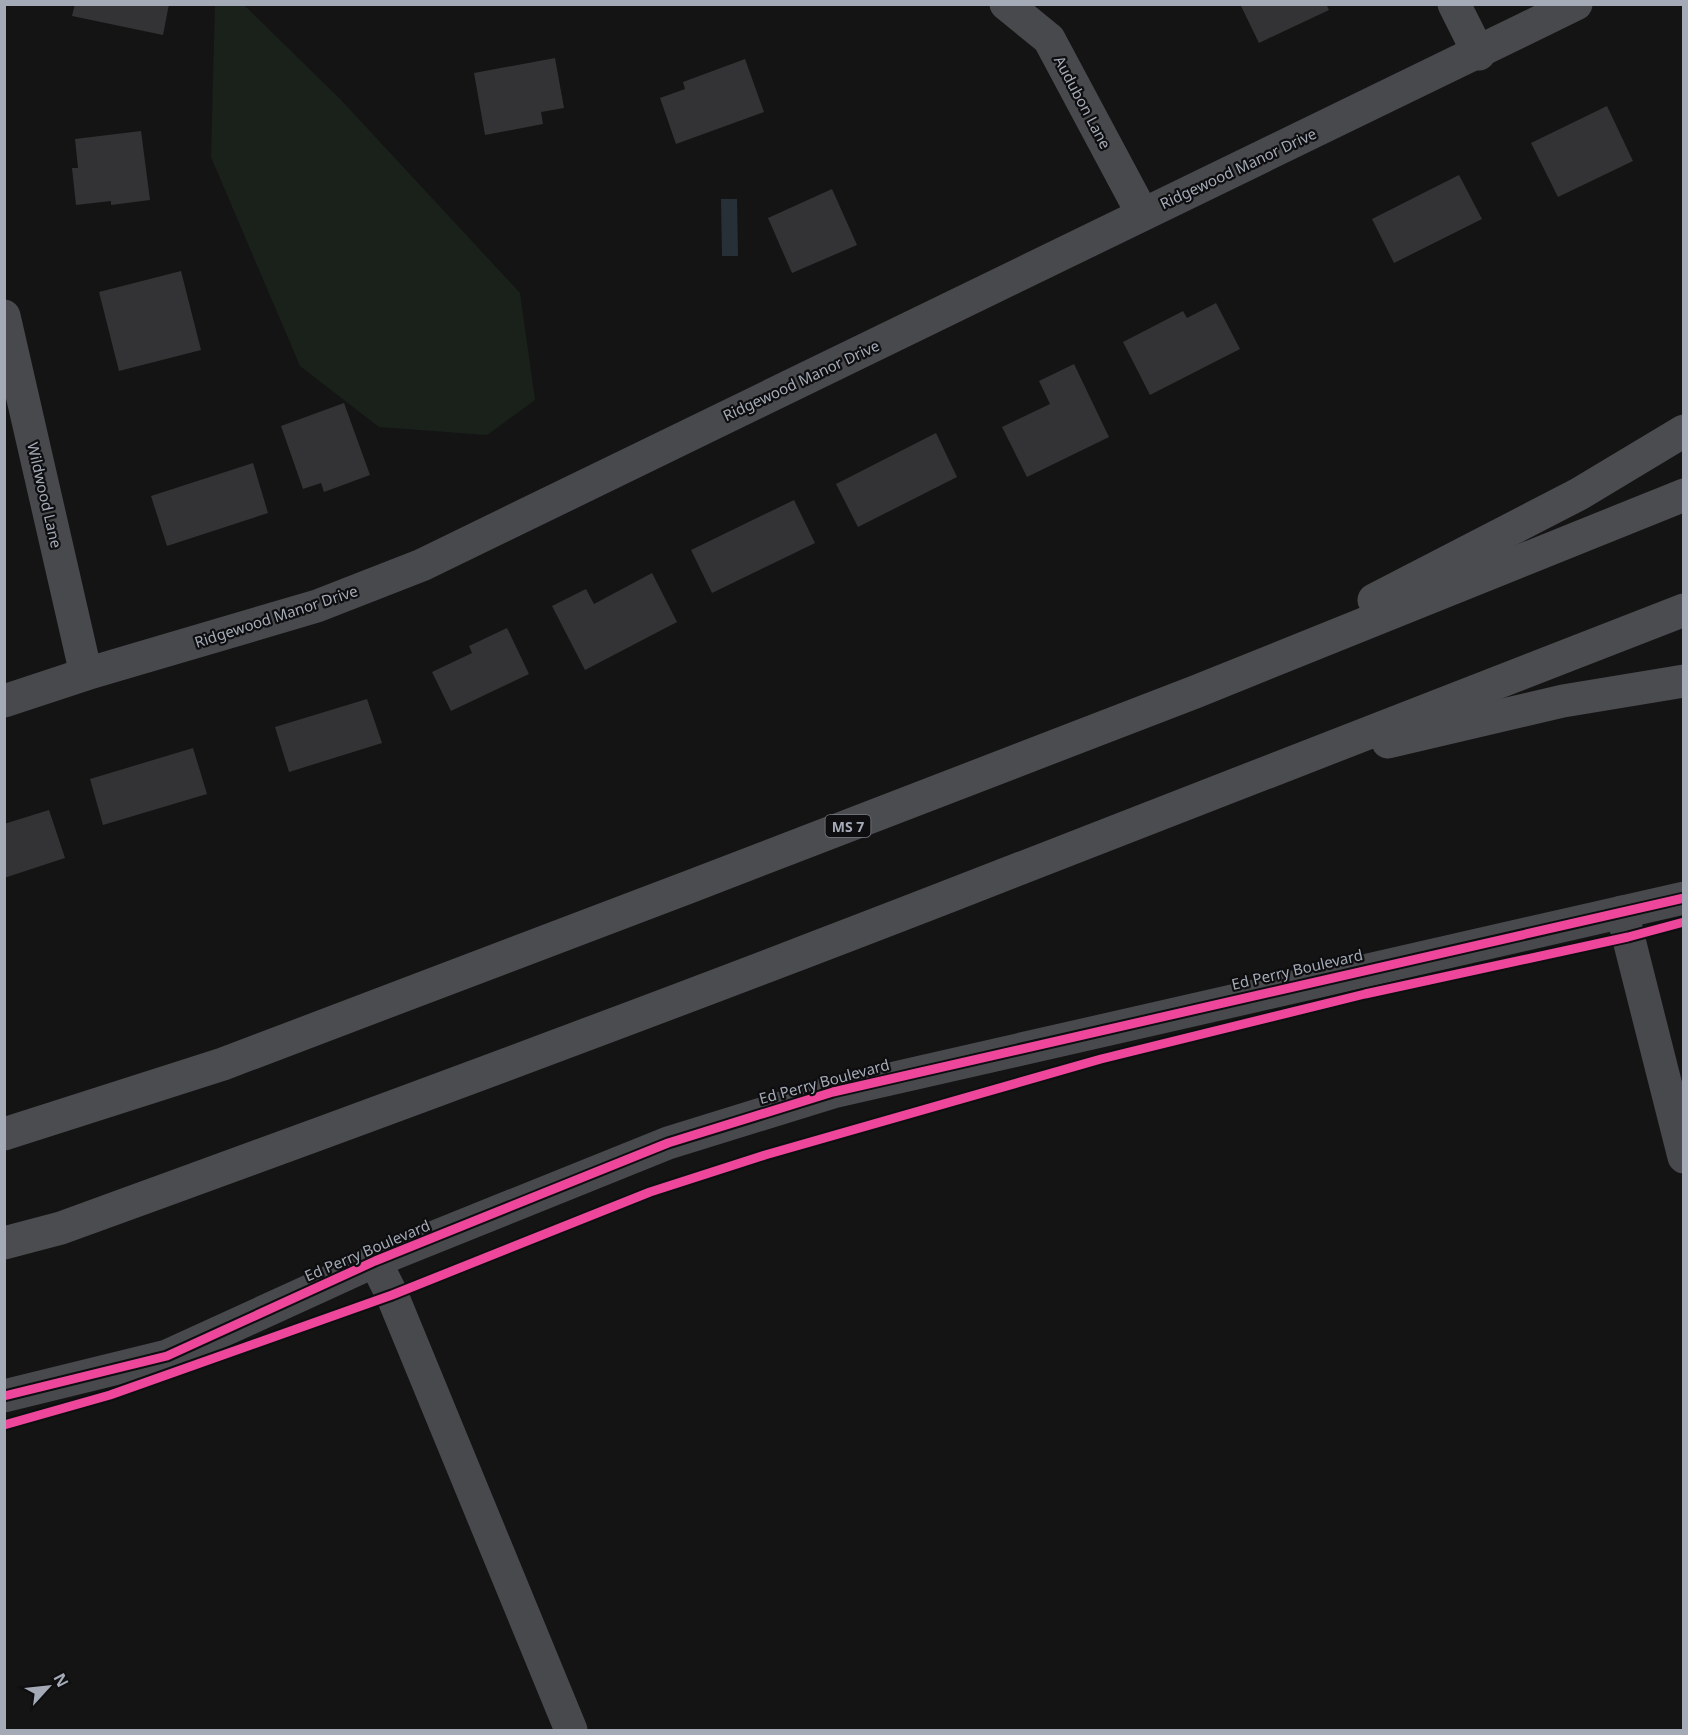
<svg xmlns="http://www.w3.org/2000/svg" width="1688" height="1735" viewBox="0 0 1688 1735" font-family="'Noto Sans',sans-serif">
<rect width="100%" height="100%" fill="#141414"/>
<!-- green -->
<path fill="#1a211b" d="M215,5H244L341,100L520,293L535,400L487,435L379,427L300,366L211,157Z"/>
<!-- water -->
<path fill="#273037" d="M721,199H737L738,256H722Z"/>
<!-- building -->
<g fill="#333335">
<path d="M75,4H169L163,35L72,16Z"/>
<path d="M1240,4H1326L1329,10L1259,43Z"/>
<path d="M555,58L564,108L541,112L543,124L485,135L474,73Z"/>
<path d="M745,59L764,112L676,144L660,98L685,89L683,82Z"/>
<path d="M1607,106L1633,161L1558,197L1531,143Z"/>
<path d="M141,131L150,200L111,205V201L76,205L72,168H78L75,139Z"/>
<path d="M1459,175L1482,219L1394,263L1372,219Z"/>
<path d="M832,189L857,245L792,273L768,218Z"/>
<path d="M181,271L201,350L119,371L99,292Z"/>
<path d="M1216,303L1240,349L1150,395L1123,342L1183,311L1187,318Z"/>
<path d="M1074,364L1109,437L1027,477L1002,427L1050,404L1039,381Z"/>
<path d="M344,403L370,475L324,492L321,483L303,489L281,426Z"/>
<path d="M936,433L957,477L858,527L836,484Z"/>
<path d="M253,463L268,513L167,546L151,496Z"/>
<path d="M794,500L815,543L712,593L691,550Z"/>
<path d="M652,573L677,622L585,670L552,606L586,589L594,604Z"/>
<path d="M507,628L529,674L451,711L432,672L472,653L469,646Z"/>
<path d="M367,699L382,743L289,772L275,727Z"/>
<path d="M193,748L207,794L103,825L90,779Z"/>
<path d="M49,810L65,858L4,878V824Z"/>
</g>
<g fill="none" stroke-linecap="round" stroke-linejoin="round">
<!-- minor -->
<g stroke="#48494d" stroke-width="33">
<path d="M1006,4L1049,39L1142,213"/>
<path d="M1454,4L1479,54"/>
<path d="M4,316L86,674"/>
<path d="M4,701L86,674L317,606L422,565L1576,4"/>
<path d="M1622,912L1684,1157"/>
<path d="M375,1261L392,1295L571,1730"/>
<path d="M4,1396L167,1356L375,1261L668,1143L833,1092L1684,898"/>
</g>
<!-- highway -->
<g stroke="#4b4c4f" stroke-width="33">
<path d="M1374,600L1579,494L1684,431"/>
<path d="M1388,742L1563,701L1684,681"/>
<path d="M4,1134L223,1064L689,887L1195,692L1684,495"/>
<path d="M4,1243L61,1228C359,1120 656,1010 952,895C1196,801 1439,704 1684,610"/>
</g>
<!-- cycleway casing -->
<g stroke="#0e0e10" stroke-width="13">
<g id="cycleway">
<path d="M4,1396L167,1356L375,1261L668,1143L833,1092L1684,898"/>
<path d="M4,1425L110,1395L392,1295L650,1192L765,1155L1101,1059L1365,994L1628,937L1684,922"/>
</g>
</g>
<!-- cycleway -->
<use href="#cycleway" stroke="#ed469a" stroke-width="9"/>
</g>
<g text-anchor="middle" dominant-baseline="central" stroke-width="4.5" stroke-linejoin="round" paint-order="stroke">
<!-- shield labels -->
<rect fill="#0e0e10" stroke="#777c85" stroke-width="1.5" x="825.5" y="815" width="45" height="22" rx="4.5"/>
<g font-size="14" font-weight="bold" fill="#a4abb7">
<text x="848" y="826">MS 7</text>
</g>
<!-- street labels -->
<g font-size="15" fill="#a4abb7" stroke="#0e0e10">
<text transform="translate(1083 102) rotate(62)">Audubon Lane</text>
<text transform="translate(1238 168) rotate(-25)">Ridgewood Manor Drive</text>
<text transform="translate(801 380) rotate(-25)">Ridgewood Manor Drive</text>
<text transform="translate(45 495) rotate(77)">Wildwood Lane</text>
<text transform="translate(276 616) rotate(-18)">Ridgewood Manor Drive</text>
<text transform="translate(1297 969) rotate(-13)">Ed Perry Boulevard</text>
<text transform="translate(824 1081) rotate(-15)">Ed Perry Boulevard</text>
<text transform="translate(367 1250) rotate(-23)">Ed Perry Boulevard</text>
</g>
</g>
<!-- border -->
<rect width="1688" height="1735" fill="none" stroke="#a4abb7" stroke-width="12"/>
<!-- north arrow -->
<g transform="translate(48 1687) rotate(63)" stroke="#0e0e10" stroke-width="4.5" paint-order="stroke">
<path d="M0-4.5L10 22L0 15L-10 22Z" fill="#a4abb7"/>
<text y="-9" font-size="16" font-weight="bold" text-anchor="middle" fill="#a4abb7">N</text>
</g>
</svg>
